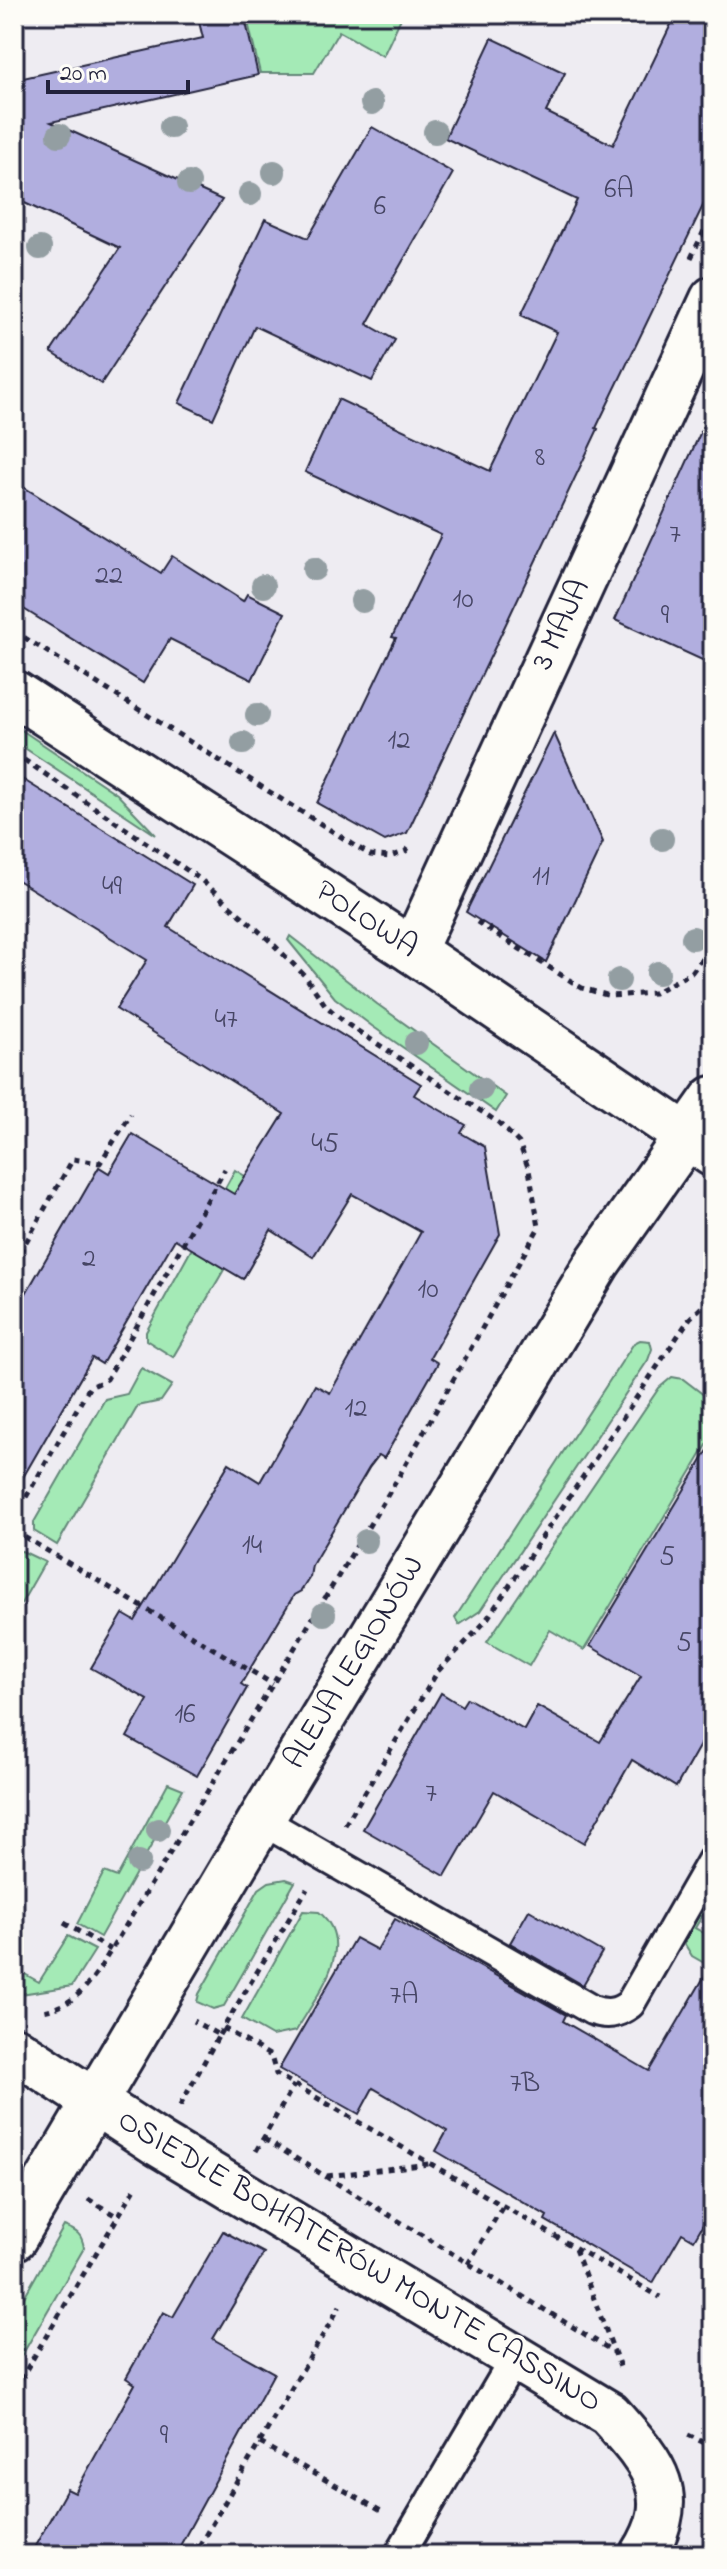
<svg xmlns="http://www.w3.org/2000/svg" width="727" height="2569" viewBox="0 0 727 2569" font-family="'Indie Flower',sans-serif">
<rect width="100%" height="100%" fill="#eeecf2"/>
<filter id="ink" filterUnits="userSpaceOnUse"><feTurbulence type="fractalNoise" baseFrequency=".0125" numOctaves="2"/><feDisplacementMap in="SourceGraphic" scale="16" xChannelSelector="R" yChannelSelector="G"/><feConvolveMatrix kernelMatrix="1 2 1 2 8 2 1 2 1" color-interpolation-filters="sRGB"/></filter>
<g filter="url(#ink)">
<!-- green -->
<g fill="#a4eab6" stroke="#638678" stroke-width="2">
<path d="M246,14H403L383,56L339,31L314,73H260Z"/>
<path d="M14,725L117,794L156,835L14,741Z"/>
<path d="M290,936L377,1004L506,1096L496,1112L372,1026L335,998L288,940Z"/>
<path d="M235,1170L270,1191L173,1357L146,1340V1332Z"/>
<path d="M640,1340L650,1341L652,1349L648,1360L480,1611L459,1625L455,1618L634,1343Z"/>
<path d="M141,1368L172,1385L161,1401L138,1406L57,1545L34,1531V1522L105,1399L127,1394Z"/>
<path d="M672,1377L683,1379L713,1402V1435L584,1650L550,1630L529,1666L487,1642L659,1388Z"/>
<path d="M22,1551L45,1562L14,1616V1552Z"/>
<path d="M168,1783L183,1789L100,1937L77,1924L104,1872L117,1877Z"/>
<path d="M286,1879L295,1882L224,2006L213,2009L197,2002L199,1994L259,1889L269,1882Z"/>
<path d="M704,1904L708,1906L695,1928L713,1938V1968L692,1956L684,1943Z"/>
<path d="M303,1911L319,1912C359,1945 315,1998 296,2031L272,2036L242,2019Z"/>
<path d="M68,1936L95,1950L72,1986L14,1995V1968L39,1982Z"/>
<path d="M64,2226C77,2231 82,2234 84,2248L14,2369V2315Z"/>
</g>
<!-- building -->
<g fill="#b1aedf" stroke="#22223b" stroke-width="2">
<path d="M197,14H244L258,75L51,122L222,200L101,384L51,352L120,248L14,198V80L203,38Z"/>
<path d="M676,14H713V185L596,428L598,429L407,833L385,841L317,803L396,638L392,637L441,535L305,472L338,399L490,471L557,332L521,315L577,200L445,138L492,38L565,73L546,112L613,145Z"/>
<path d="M372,127L453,173L367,324L395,340L372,381L255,326L213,419L179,403L265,219L308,238Z"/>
<path d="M713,405V665L615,620Z"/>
<path d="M14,481L161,573L172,556L243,601L247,594L285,613L252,680L170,639L143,683L14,603Z"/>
<path d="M554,733L603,842L546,962L466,912Z"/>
<path d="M14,774L193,885L168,927L421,1084L414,1095L466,1125L461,1133L485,1147L500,1234L430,1358L438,1363L384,1458L379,1455L369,1468L312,1565L310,1577L301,1591L294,1595L241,1684L247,1688L197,1776L127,1737L148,1700L91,1668L123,1614L135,1621L229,1463L260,1482L315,1385L330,1393L421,1232L352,1194L313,1257L271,1230L243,1279L175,1239L102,1364L92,1358L14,1493V1314L99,1167L109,1173L132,1134L234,1194L284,1114L116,1009L147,960L14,878Z"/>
<path d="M713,1442V1722L676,1787L632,1760L584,1843L494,1791L445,1876L363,1829L441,1693L462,1706L467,1698L524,1730L537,1706L600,1742L641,1676L590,1646Z"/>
<path d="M529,1910L602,1952L583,1985L510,1943Z"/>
<path d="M395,1919L566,2015L563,2021L649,2071L713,1962V2207L694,2240L682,2233L653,2283L545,2220L547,2216L436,2151L447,2131L373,2088L359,2114L279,2069L355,1938L377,1950Z"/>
<path d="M223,2231L264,2253L213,2339L274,2373L175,2555H30L67,2489L75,2493L135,2384L126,2378L163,2312L173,2317Z"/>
</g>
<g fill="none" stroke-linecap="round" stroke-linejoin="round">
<!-- service casing -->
<g stroke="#22223b" stroke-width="34">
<g id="service">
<path d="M261,1820L592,2010C607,2015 617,2014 630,2004L713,1859"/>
<path d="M399,2555L515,2358"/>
</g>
</g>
<!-- minor casing -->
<g stroke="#22223b" stroke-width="50">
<g id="minor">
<path d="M413,951L713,299"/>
<path d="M14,2049L159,2144L609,2414C650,2461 683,2492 643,2555"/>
</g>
</g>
<!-- tertiary casing -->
<g stroke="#22223b" stroke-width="50">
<path id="tertiary" d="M14,693L413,951L713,1154"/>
</g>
<!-- secondary casing -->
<g stroke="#22223b" stroke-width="50">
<path id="secondary" d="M14,2238L261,1820L598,1262L713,1099"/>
</g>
<!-- path -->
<g stroke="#22223b" stroke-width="5" stroke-dasharray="6 6" stroke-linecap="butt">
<path d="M691,258L713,212"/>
<path d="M14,631L370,855L390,857L406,851L408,848"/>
<path d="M14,753L200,879L269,940L305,976L326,1006L347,1024L499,1123L519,1143L529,1170L539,1227L398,1478L100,1968C84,1991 71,2006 43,2011"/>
<path d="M477,922L582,988L610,996L654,993L692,972L713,944"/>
<path d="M14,1263L73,1159L100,1163L131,1114"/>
<path d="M14,1518L89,1388L107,1379L225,1169"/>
<path d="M14,1531L273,1684"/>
<path d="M14,1685L23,1690"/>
<path d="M345,1825L438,1671L485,1622L690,1318L705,1304L713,1300"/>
<path d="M64,1923L111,1950"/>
<path d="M223,2028L271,2056L276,2074L660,2297"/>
<path d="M219,2035L307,1889"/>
<path d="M180,2106L219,2035L193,2021"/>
<path d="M264,2139L614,2352"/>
<path d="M256,2151L294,2085"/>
<path d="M327,2176L429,2164"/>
<path d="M88,2199L118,2217"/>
<path d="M575,2249L620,2367"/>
<path d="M468,2264L503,2206"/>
<path d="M14,2390L137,2185"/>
<path d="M688,2435L713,2447"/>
<path d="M260,2443L381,2511"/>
<path d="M199,2546L340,2306"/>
</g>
<!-- service -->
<use href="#service" stroke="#fdfcf7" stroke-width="28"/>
<!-- minor -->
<use href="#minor" stroke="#fdfcf7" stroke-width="44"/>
<!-- tertiary -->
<use href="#tertiary" stroke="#fdfcf7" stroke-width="44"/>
<!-- secondary -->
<use href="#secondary" stroke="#fdfcf7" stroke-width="44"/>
</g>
<!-- trees -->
<g fill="#939ea2">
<circle cx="372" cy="103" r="12"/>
<circle cx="171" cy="127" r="12"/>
<circle cx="435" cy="132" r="12"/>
<circle cx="59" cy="135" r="12"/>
<circle cx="274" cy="172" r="12"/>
<circle cx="189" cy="183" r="12"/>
<circle cx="250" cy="194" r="12"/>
<circle cx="40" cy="248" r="12"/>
<circle cx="314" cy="569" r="12"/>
<circle cx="263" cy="586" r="12"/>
<circle cx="362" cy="601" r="12"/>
<circle cx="257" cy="715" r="12"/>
<circle cx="243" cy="743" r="12"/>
<circle cx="662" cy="839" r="12"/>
<circle cx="693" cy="938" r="12"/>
<circle cx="658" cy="973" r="12"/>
<circle cx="619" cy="980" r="12"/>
<circle cx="416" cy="1043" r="12"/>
<circle cx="481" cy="1089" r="12"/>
<circle cx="366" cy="1541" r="12"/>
<circle cx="324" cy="1614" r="12"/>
<circle cx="158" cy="1830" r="12"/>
<circle cx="139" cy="1862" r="12"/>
</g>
</g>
<g text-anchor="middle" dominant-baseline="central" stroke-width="7" stroke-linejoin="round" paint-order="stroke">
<!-- number labels -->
<g font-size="28" fill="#464564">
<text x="619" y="190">6A</text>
<text x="380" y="207">6</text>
<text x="540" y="458">8</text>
<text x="675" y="535">7</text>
<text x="109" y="576">22</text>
<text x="463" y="600">10</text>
<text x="665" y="616">9</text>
<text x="399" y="741">12</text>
<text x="541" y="877">11</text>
<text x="112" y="887">49</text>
<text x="226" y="1020">47</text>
<text x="325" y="1144">45</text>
<text x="89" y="1259">2</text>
<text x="428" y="1290">10</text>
<text x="356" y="1409">12</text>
<text x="252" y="1546">14</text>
<text x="667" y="1557">5</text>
<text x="684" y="1643">5</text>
<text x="185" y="1715">16</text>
<text x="431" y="1794">7</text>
<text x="404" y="1996">7A</text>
<text x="525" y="2084">7B</text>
<text x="164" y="2436">9</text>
</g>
<!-- street labels -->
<g font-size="32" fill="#22223b" stroke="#fdfcf7">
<text transform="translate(562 625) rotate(-65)">3 MAJA</text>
<text transform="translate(366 920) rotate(33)">POLOWA</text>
<text transform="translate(355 1663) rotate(-59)">ALEJA LEGIONÓW</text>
<text transform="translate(359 2262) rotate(31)">OSIEDLE BOHATERÓW MONTE CASSINO</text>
</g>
</g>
<!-- margin -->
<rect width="727" height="2569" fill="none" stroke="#fdfcf7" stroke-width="48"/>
<rect x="24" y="24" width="679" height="2521" fill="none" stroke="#22223b" stroke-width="3" filter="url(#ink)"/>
<!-- scale -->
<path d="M48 80v12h140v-12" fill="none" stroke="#22223b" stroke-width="4"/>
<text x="60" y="80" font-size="24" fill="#22223b" stroke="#fdfcf7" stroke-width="6" paint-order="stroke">20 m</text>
</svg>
